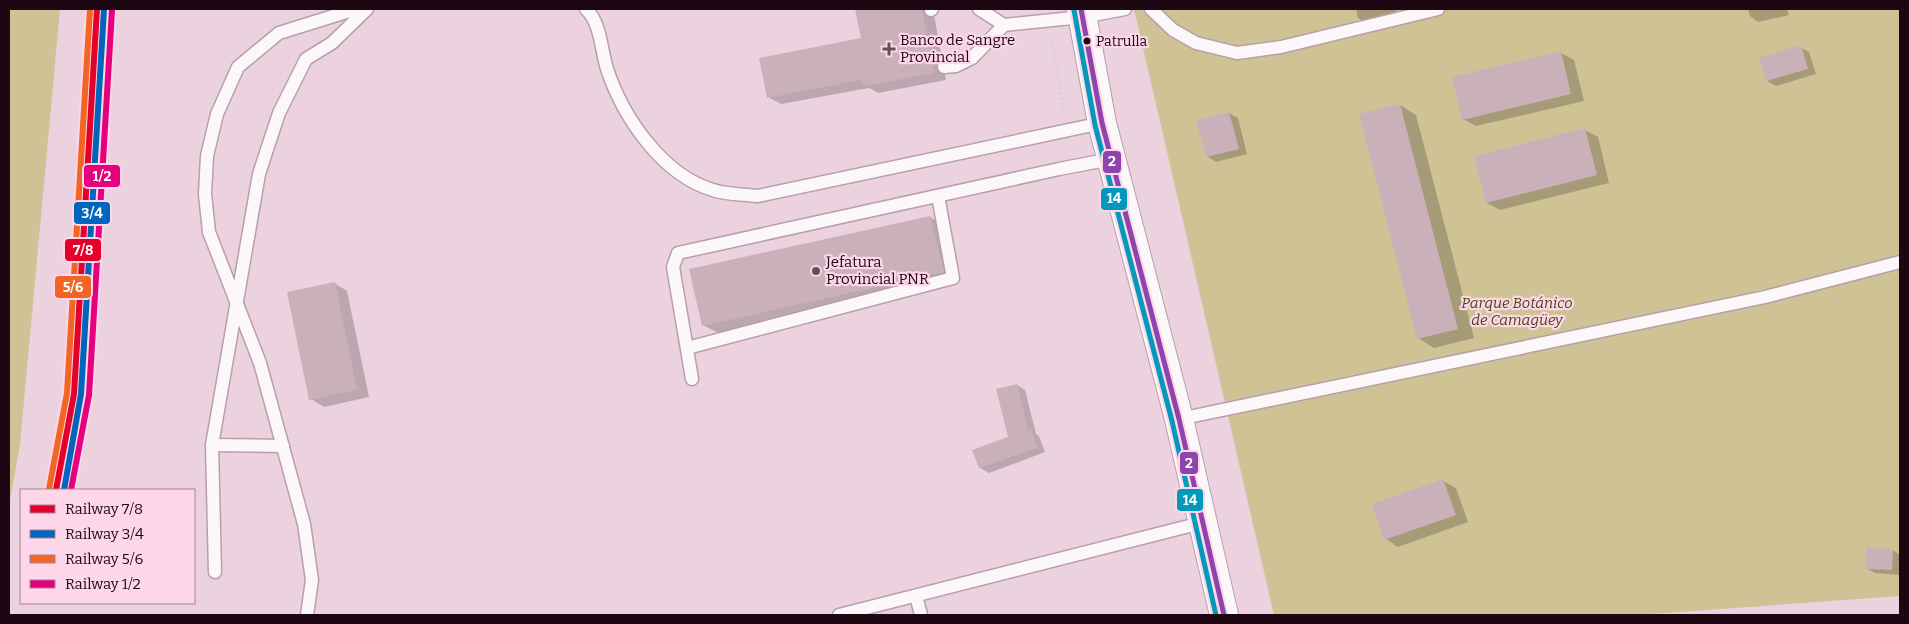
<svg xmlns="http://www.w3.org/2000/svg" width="1909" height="624" viewBox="0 0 1909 624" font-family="Bitter,serif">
<rect width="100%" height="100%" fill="#ecd1de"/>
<!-- green -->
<g fill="#cfc295">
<path d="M9,9H60L20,445L9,505Z"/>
<path d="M1134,9H1900V596L1638,615H1274Z"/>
</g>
<!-- shadow -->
<g fill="#0003">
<path d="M858,9H933L946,80L878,93L869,88L781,104L768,97L862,39Z"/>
<path d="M1356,9H1396L1398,19L1371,25L1358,18Z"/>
<path d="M1748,9H1787L1789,15L1758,22L1750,16Z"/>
<path d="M1800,47L1809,52L1816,74L1776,86L1767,81Z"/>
<path d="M1561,53L1574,60L1584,101L1476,126L1463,119Z"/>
<path d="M1400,105L1416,115L1474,338L1434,348L1418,338Z"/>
<path d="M1229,113L1238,118L1247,154L1216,162L1207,156Z"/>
<path d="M1585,130L1598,137L1609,183L1500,210L1487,203Z"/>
<path d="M930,217L947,227L960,281L720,334L703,325L691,270Z"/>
<path d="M334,283L347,291L369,397L324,407L311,399Z"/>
<path d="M1017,385L1025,390L1036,434L1039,436L1045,452L989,473L980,468L1009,438Z"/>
<path d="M1443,481L1456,488L1468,522L1398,547L1386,539Z"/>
<path d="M1867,549L1893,550L1900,555V575L1875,573L1866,568Z"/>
</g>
<!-- building -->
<g fill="#cab1b9">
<path d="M855,9H922L934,73L864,86L861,80L767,98L759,58L861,38Z"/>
<path d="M1801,45L1808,69L1766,81L1759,58Z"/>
<path d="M1561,51L1571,94L1462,120L1452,77Z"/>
<path d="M1400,104L1458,329L1417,339L1359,114Z"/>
<path d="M1229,112L1239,149L1206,157L1196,120Z"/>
<path d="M1585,128L1597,175L1486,203L1474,156Z"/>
<path d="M930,216L944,272L702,326L689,269Z"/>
<path d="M335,282L357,390L309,400L287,292Z"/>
<path d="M1017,384L1028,430L1031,429L1037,448L979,468L972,450L1008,437L996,389Z"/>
<path d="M1443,479L1456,515L1384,540L1372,504Z"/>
<path d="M1866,548L1893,549L1892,570L1865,569Z"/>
</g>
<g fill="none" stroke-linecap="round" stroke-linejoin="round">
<!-- lane casing -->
<g stroke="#b6a0ab" stroke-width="15">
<g id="lane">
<path d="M586,9C601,23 601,50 607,69C623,117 662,175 713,190C727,195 744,194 758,196L1102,123"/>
<path d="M979,9L1004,25"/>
<path d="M1151,9L1173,30L1196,43L1237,53L1281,47L1438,9"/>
<path d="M931,10L932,9"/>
<path d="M944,67L956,66L972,58L1004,25L1082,17L1125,9"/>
<path d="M687,348L953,278L938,196"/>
<path d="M692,379L673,267L678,253L1059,169L1111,159"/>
<path d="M1179,419L1765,297L1900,262"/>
<path d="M212,445L283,446"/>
<path d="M215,572L212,445L259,174L279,113L306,59L332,43L367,9"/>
<path d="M916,596L921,615"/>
<path d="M307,615L312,580L304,524L260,363L209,232L205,194L207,156L217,114L238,67L279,33L356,9"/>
<path d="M839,615L1201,523"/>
</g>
</g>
<!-- primary casing -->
<g stroke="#b6a0ab" stroke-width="30">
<path id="primary" d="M1081,9L1102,123L1179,419L1224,615"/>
</g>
<!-- path -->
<path stroke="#dad1d6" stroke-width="3" stroke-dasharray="2.5 2.5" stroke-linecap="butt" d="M1052,38L1064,113"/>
<!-- lane -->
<use href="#lane" stroke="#fcf8fa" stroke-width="12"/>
<!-- primary -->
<use href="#primary" stroke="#fcf8fa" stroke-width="28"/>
<!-- bus-1 casing -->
<g stroke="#fed6e9" stroke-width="9">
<path id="bus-1" d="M1081,9L1102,123L1179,419L1224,615"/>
</g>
<!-- bus-2 casing -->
<g stroke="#fed6e9" stroke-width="9">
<path id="bus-2" d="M1074,10L1095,125L1172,421L1216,615"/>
</g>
<!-- bus-1 -->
<use href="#bus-1" stroke="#8e44ad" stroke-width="5"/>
<!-- bus-2 -->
<use href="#bus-2" stroke="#0399bb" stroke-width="5"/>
<!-- rail-1 casing -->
<g stroke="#fed6e9" stroke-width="10">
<path id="rail-1" d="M56,490L74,394L97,9"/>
</g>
<!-- rail-2 casing -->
<g stroke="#fed6e9" stroke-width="10">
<path id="rail-2" d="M64,490L81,394L104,9"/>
</g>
<!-- rail-3 casing -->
<g stroke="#fed6e9" stroke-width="10">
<path id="rail-3" d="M49,489L67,393L90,9"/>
</g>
<!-- rail-4 casing -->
<g stroke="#fed6e9" stroke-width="10">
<path id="rail-4" d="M71,490L89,395L112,10"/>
</g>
<!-- rail-1 -->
<use href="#rail-1" stroke="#e4002b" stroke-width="6"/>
<!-- rail-2 -->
<use href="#rail-2" stroke="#0065bd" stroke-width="6"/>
<!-- rail-3 -->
<use href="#rail-3" stroke="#f26522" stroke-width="6"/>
<!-- rail-4 -->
<use href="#rail-4" stroke="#e5007d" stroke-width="6"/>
</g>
<!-- markers -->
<circle fill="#1c0712" stroke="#fed6e9" stroke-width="2" cx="1087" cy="41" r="4.5"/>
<g fill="#654e59" stroke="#fed6e9" stroke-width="2">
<path d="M886.5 41.5h5v5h5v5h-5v5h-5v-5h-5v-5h5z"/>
<circle cx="816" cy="271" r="5"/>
</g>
<g text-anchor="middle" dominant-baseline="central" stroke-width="4.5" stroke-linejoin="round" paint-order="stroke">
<!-- bus labels -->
<g font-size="14" fill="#1c0712" stroke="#fed6e9" text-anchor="start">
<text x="1096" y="41">Patrulla</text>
</g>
<!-- poi labels -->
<g font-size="15" fill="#1c0712" stroke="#fed6e9" text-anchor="start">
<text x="900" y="40">Banco de Sangre<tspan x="900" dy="17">Provincial</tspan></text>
<text x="826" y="262">Jefatura<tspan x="826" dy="17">Provincial PNR</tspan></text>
</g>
<!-- park labels -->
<g font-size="15" font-style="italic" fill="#4c4b12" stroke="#fed6e9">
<text x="1517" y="303">Parque Botánico<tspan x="1517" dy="17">de Camagüey</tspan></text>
</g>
</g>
<g stroke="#fed6e9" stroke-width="2">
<rect x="1102" y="150" width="20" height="24" rx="5" fill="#8e44ad"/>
<rect x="83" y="164" width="38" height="24" rx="5" fill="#e5007d"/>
<rect x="1100" y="187" width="28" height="24" rx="5" fill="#0399bb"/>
<rect x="73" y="201" width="38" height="24" rx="5" fill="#0065bd"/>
<rect x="64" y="238" width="38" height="24" rx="5" fill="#e4002b"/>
<rect x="54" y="275" width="38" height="24" rx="5" fill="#f26522"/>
<rect x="1179" y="451" width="20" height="24" rx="5" fill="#8e44ad"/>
<rect x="1176" y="488" width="28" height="24" rx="5" fill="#0399bb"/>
</g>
<g font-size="14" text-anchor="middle" font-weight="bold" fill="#fff">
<text x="1112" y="166">2</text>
<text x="102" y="181">1/2</text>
<text x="1114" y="203">14</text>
<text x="92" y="218">3/4</text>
<text x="83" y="255">7/8</text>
<text x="73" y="292">5/6</text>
<text x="1189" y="468">2</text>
<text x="1190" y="505">14</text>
</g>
<!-- border -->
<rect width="1909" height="624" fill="none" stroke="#1c0712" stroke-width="20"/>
<!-- legend -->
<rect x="20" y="489" width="175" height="115" fill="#fed6e9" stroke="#a48393"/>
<rect x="30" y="505" width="25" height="8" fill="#e4002b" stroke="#a48393"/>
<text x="65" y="514" font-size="15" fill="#1c0712">Railway 7/8</text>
<rect x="30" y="530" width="25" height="8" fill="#0065bd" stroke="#a48393"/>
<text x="65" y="539" font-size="15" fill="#1c0712">Railway 3/4</text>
<rect x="30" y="555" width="25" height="8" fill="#f26522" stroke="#a48393"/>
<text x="65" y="564" font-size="15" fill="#1c0712">Railway 5/6</text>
<rect x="30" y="580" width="25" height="8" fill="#e5007d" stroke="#a48393"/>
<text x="65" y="589" font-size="15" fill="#1c0712">Railway 1/2</text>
</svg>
